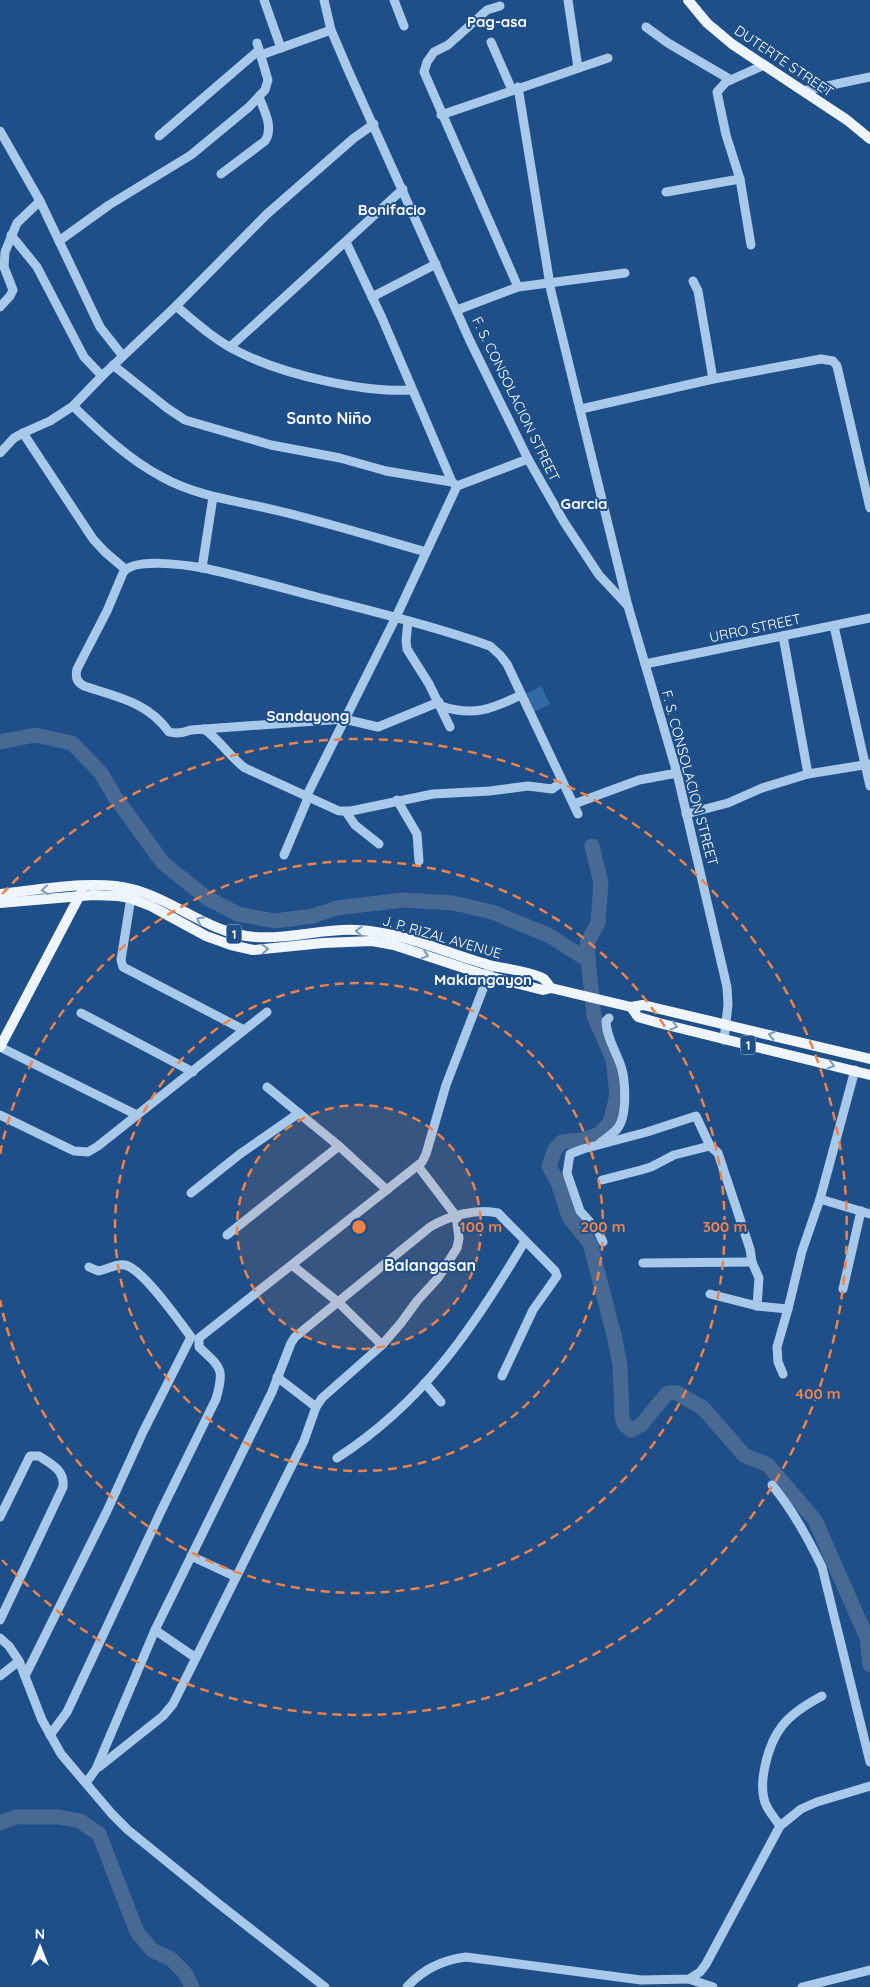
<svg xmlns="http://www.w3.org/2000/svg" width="870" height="1987" viewBox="0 0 870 1987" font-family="Quicksand,sans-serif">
<rect width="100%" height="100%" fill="#1e4f89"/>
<!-- green -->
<path fill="#326aa6" d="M541,686L550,704L534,712L524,695Z"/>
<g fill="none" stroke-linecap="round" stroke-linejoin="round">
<!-- river -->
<g stroke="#476993" stroke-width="15">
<path d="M0,742L35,735L72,743L101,773L115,797L163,863L207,898L238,914L275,921L313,916L337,908L403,900L453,903L492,912L548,935L588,960"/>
<path d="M592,846L601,883L598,923L587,943L588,960L594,1016L613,1059L617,1095L610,1123L599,1134L582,1140L562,1142L555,1149L549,1166L558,1183L569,1217L590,1243L614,1335L620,1365L622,1417L624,1424L631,1430L641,1425L665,1396L668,1393H677L703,1408L744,1455L768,1465L815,1520L867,1638L870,1665"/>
<path d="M0,1823L15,1817H59L80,1821L99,1834L137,1932L152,1950L171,1959L185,1973L192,1987"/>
</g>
<!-- minor -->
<g stroke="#a9c9eb" stroke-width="9">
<path d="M264,0L281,48"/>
<path d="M324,0L331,30L349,72L470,341L528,459L564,522L599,575L628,606L677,773L727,987L728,1005L724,1040"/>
<path d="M394,0L404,26"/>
<path d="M568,0L578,68"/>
<path d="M500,6L487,10L448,45L434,52L427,62L424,72L518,287"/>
<path d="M646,27L668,43L731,80"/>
<path d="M491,42L512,90"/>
<path d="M261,55L331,30"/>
<path d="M518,87L551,291L628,606"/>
<path d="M803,91L870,77"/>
<path d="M441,115L608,58"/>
<path d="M0,131L40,201L100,327L122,355"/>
<path d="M159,136L259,50"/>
<path d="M221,174L265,141C274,128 264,110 259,97"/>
<path d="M666,192L740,179"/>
<path d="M11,235L37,267L84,357L102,376"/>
<path d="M59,241L109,205L191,155L249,107L265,90L268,80L257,43"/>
<path d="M346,242L382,318L452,482"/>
<path d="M751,245L740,179L726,135L717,92L726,82L764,65"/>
<path d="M693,281L698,291L713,379"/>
<path d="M372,297L436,264"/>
<path d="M176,306C196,323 217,342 241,353C285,375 364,393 412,390"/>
<path d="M0,307L10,296L13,290L4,267L5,252L17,223L40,201"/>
<path d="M457,310L518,287L625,273"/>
<path d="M230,347L403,189"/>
<path d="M113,365L167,408L185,420L271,445L340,458L386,471L452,482L457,486"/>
<path d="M73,406C101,433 128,459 162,477C198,497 239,501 279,511C328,523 377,538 426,552"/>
<path d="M581,409L713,379L821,359L833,361L837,366L870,508"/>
<path d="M23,433L93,539L105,552L125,569"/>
<path d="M0,453L14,438L23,433L50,421L73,406L102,376L176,306L267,214L354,138L374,124"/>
<path d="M202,568L213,497"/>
<path d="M408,621L406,641L407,649L429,684L450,727"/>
<path d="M834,626L870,786"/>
<path d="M783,636L808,774"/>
<path d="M645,664L870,618"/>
<path d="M439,702L378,727L344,719L191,730C183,733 177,734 169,732C148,702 117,697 84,686C77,682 75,678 77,669L107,611L123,573C132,557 186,565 203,568C241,576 279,587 317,597C375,612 433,626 490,646L500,655L507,664L578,814"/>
<path d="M441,706C473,717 492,709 521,695"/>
<path d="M204,729C220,740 230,757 245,768L339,811H351L433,794L490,791L528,786L552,789L562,782"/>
<path d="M306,797L396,617L457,486L528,459"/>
<path d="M397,800L417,834L419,861"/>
<path d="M574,804L639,780L677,773"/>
<path d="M346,812L355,825L379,844"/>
<path d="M686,814L728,803L762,788L808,774L870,764"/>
<path d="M284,855L308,798"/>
<path d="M132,891L121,960L123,967L244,1030"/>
<path d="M81,1013L193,1072"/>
<path d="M0,1047L137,1115"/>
<path d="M267,1087L339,1146L387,1190"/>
<path d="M0,1115L74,1151L88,1152L98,1146L267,1012"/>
<path d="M599,1144C604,1139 612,1135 617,1129C628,1116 626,1076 619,1061C614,1048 606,1035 606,1021L609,1018"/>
<path d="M602,1180L641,1170L651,1167L674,1155L710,1146"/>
<path d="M191,1193L240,1154L299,1113"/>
<path d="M820,1199L870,1214"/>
<path d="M227,1235L339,1146"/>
<path d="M603,1242L598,1231L580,1211L567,1173L570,1154L583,1149L647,1132L696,1116L710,1146L718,1153L750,1249L752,1262L759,1278L757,1306"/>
<path d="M643,1263L752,1262"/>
<path d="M292,1265L338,1302L382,1345"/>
<path d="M843,1289L861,1211"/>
<path d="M710,1294L757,1306L788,1309"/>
<path d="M783,1374L778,1362L777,1347L788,1309L802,1251L820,1199L855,1070"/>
<path d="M277,1377L316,1407"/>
<path d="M425,1383L441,1402"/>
<path d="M337,1458C424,1402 473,1328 525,1241"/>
<path d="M772,1485C793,1510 808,1538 822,1567L870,1762"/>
<path d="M0,1517L30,1456H39C51,1464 65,1470 63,1487L0,1620"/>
<path d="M191,1556L236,1577"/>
<path d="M155,1630L196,1658"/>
<path d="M0,1638L9,1646L19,1661L42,1720L61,1754L112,1814L128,1830L219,1904L325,1987"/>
<path d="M0,1676L19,1661"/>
<path d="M25,1676L107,1511L143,1432L191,1337C179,1321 143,1269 125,1265C116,1263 107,1270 98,1271L89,1267"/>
<path d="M50,1735L67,1712L162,1509L216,1399C225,1368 221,1368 199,1347V1338L422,1162L426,1154L446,1085L488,976L490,965"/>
<path d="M99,1767L163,1716L173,1704L304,1441L316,1407L322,1398L382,1345L401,1323L417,1301L438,1278L457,1248L459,1238L456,1216L418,1166"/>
<path d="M86,1783L96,1769L155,1630L272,1392L291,1343L295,1337L430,1227C448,1216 477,1208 498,1213L555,1271L557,1276L533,1310L502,1376"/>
<path d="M780,1826C776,1820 771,1814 767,1807C756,1786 768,1744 782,1726C792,1713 807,1704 822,1696"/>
<path d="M689,1979L713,1987"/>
<path d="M407,1987C423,1969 442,1960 466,1957L641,1980L689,1979L700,1972L706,1964L780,1826L801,1809L817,1802L870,1786"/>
<path d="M802,1987L870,1970"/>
</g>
<!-- major -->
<g stroke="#eef5fe" stroke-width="10">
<path d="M688,0L707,23L732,44L847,120L870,139"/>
<path d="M0,894C38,890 96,879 132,889C175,900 210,934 255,937C289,940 323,928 357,930C404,932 448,954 493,966C503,968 537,973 544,979C546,981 549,986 551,988"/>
<path d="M0,903L93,895L118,896L130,898L151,906L206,936L231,945L253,950L323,943L372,941L394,945L488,976L531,987L543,990L551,988L631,1007L643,1005L870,1059"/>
<path d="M631,1007L638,1017L659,1023L870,1075"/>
<path d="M0,1047L82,891"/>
</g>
</g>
<!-- one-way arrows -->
<defs><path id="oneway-chevron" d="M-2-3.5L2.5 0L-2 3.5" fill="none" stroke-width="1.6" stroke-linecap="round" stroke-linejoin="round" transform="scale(1.25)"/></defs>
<g stroke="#7c9abe">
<use href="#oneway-chevron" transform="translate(45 890) rotate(174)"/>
<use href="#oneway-chevron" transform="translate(200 920) rotate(-153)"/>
<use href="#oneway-chevron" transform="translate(359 931) rotate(-177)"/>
<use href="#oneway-chevron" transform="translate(265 949) rotate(-3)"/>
<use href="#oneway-chevron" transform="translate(425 955) rotate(18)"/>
<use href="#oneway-chevron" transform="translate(674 1026) rotate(15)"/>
<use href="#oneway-chevron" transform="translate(772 1035) rotate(-166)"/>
<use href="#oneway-chevron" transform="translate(831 1065) rotate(14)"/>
</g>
<!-- distance rings -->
<circle cx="359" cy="1227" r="122" fill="#ee8249" fill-opacity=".12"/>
<g fill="none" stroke="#ee8249" stroke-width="2.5" stroke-dasharray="9 6">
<circle cx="359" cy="1227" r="122"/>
<circle cx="359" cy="1227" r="244"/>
<path d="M0 1154A366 366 0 1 1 0 1300"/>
<path d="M2 894A488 488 0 1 1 2 1560"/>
</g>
<g text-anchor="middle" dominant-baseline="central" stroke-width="4" stroke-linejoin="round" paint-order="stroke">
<!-- shield labels -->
<g fill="#1e4f89" stroke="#bccadc" stroke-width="1">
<rect x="226.5" y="924.5" width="15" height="19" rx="4"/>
<rect x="740.5" y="1035.5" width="15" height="19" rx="4"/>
</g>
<g font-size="12" font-weight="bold" fill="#fff">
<text x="234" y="934">1</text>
<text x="748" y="1045">1</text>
</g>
<!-- street labels -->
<g font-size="14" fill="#fff" stroke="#1e4f89">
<text transform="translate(784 61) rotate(34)">DUTERTE STREET</text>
<text transform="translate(516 399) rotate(64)">F. S. CONSOLACION STREET</text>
<text transform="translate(755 628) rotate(-12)">URRO STREET</text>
<text transform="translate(690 778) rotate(75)">F. S. CONSOLACION STREET</text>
<text transform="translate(442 937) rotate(16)">J. P. RIZAL AVENUE</text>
</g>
<!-- neighbourhood labels -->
<g font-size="15" font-weight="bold" fill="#fff" stroke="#1e4f89">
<text x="497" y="21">Pag-asa</text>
<text x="392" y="209">Bonifacio</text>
<text x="584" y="503">Garcia</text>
<text x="308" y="715">Sandayong</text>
<text x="483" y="979">Makiangayon</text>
</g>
<!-- quarter labels -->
<g font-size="16" font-weight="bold" fill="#fff" stroke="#1e4f89">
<text x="329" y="418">Santo Niño</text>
<text x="430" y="1265">Balangasan</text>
</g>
</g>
<circle cx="359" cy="1227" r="8" fill="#ee8249" stroke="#1e4f89" stroke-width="2.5"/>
<g font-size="15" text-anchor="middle" font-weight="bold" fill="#ee8249" stroke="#1e4f89" stroke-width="4" stroke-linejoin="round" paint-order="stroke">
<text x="481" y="1232">100 m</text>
<text x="603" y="1232">200 m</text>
<text x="725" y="1232">300 m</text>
<text x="818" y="1399">400 m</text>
</g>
<!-- north arrow -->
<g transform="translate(40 1947)" stroke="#1e4f89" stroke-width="4" paint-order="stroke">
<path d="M0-4L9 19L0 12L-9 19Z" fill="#ffffff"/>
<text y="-8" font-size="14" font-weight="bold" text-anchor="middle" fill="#ffffff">N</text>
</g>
</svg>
